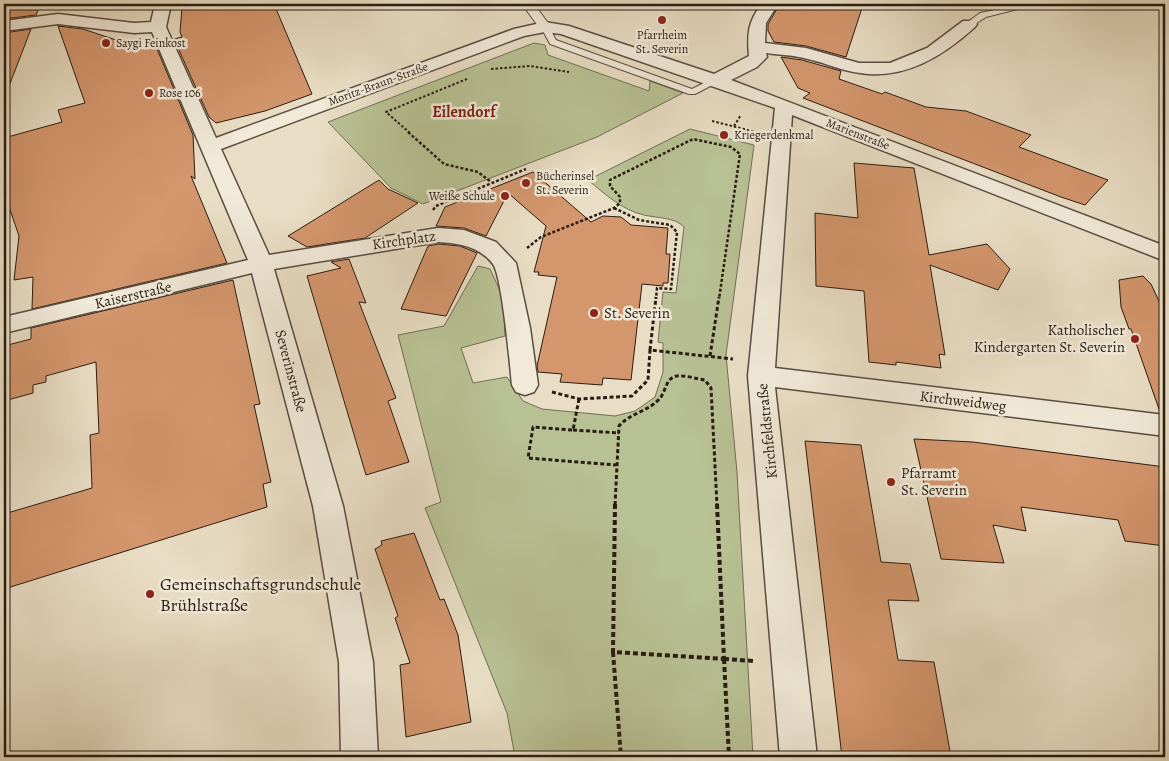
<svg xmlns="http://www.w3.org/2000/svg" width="1169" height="761" viewBox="0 0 1169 761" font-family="Alegreya,serif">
<rect width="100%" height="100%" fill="#e9dec5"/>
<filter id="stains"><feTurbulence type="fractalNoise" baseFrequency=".004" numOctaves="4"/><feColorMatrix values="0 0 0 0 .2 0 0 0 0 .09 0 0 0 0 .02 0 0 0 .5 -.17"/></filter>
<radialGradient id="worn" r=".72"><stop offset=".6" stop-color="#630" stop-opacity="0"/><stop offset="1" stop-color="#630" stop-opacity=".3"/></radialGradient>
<!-- green -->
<g fill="#b8c194" stroke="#706e54">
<path d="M534,43L545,45L548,55L649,91L650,81L683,93L597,137L423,204L391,188L328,122Z"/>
<path d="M690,129L754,145L726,355L737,472L753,757H515L507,713L425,508L441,502L398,335L444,326L478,266L490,269L503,297L505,336L461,348L473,383L507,377L523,401L542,409L615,416L635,411L655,397L663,372V343L658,342L663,292L676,293L684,227C675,217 656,218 644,215C622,210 605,194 588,180Z"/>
</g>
<!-- building -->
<g fill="#d4966d" stroke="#291c13">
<path d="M4,4H41L36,15L4,19Z"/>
<path d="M203,4H274L312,94L265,111L216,123L209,117L174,39L182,37L180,32L182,7Z"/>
<path d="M780,4H842L862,8L846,57L806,46L774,42L768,31V24Z"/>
<path d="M58,26L83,29L140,48L155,44L193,135L195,179L191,176L227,263L32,309L33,277L14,280L19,236L4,192V138L62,122L58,110L85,103Z"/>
<path d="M31,29L6,94L4,93V33Z"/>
<path d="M781,57L802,60L841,71L839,79L882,94L885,92L926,107L966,111L1031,135L1019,147L1108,180L1085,205L1061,197L803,98L810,93L798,88Z"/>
<path d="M854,163L914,168L929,255L987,244L1010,269L998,290L930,265L945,355L939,354L941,368L896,362V365L869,362L864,291L816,286L815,213L858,218Z"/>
<path d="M533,172L591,222L603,216L621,217L631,225L668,228L666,254H670L668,283H663V286L642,284L631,380L603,378L602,385L560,382L562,374L538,372L537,366L557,277L538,275L539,272H534L546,226L508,193L486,236L464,228L436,226L445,207Z"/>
<path d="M379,180L388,189L418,203L365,238L307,247L288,236Z"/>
<path d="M438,244L460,246L477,253L446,316L401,309L428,246Z"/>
<path d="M349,259L366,303L359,302L396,398L388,401L409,462L366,475L307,276L341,268L331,262Z"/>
<path d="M1143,276L1151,284L1165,314V413L1160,412L1131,329H1129L1121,307L1119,280Z"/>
<path d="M233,280L260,404L254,405L271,482L263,484L267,507L4,589V514L92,488L90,435L99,433L96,362L46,376V382L33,385V393L4,401V346L31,339V328Z"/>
<path d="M914,439L973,442L1165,467V546L1125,541L1118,520L1021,507L1026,531L993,525L1004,563L941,559Z"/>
<path d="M805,441L861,445L881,562L910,564L919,601L888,600L898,660L934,662L951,757H842Z"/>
<path d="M414,533L440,600L444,599L458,635L471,722L406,737L400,665L410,663L395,618L398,616L375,549L382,545L381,541Z"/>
</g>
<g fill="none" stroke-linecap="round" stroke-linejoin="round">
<!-- service casing -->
<g stroke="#594c40" stroke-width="2">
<g id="service">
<path d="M1024,4H1038L986,17L972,26L965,24L980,13Z"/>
<path d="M1150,4L1165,5V9L1151,6Z"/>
<path d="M542,25H548L556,40L692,89L714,78L722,80L695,94H689L550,44L541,27Z"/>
</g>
</g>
<!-- pedestrian casing -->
<g stroke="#594c40" stroke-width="2">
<path id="pedestrian" d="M522,4H534L551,27L549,30H541Z"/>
</g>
<!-- minor casing -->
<g stroke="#594c40" stroke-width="3">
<path id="minor" d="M155,4H171L166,27L216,138L514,29L545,22L569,26L714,74L749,56C747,34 748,21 762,4H778L766,23L765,43L806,48L859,63H890L927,48L963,21H975L977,24L975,27C943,56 905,80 860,73C842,71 826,63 808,59C794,55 780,55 766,53L767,57L757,67L731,80L1165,246V261L792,115L775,368L1165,415V436L775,387L817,757H780L748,376L775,108L561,34L545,32L524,36L221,149L269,255L438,228L464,230L496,242L516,263L530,328L538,385L534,392L525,395L516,392L512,385C510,365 502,276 493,264C479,246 458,243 438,242L274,269L343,506L373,662L378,757H341L339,662L313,506L252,273L4,333V317L248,260L152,32L134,33L58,24L4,31V21L58,14L134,23L151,22Z"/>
</g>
<!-- path-far3 -->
<g stroke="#291c13" stroke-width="2" stroke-dasharray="2.5 2" stroke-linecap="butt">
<path d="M491,69L530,66L569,72"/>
<path d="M712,121L756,132"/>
<path d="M734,126L741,115"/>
<path d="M410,133L386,112L467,79"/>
</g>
<!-- path-far2 -->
<g stroke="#291c13" stroke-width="2.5" stroke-dasharray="3 2" stroke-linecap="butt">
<path d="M408,132L444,164L478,172L491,182"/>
<path d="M614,208L639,220L670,225L677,232L671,289L657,288L656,299"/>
<path d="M433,210L436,206L526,169"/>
<path d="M527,248L541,237L614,208L620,203V197L610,186V180L693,139L731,147L740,154L719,299"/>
</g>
<!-- path-far1 -->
<g stroke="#291c13" stroke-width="3" stroke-dasharray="4 2.5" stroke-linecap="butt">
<path d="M650,350L656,297"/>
<path d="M710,356L719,297"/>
<path d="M552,392L579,399L632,396L648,380L650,350L733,359"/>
<path d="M579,399L573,430L533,427L528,458L616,465"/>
<path d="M573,430L619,433"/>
<path d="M615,505L619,426C630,413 650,411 661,397C666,389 667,377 677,376C685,375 697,379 705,380L711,388L717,505"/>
</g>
<!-- path -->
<g stroke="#291c13" stroke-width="4" stroke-dasharray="5 3" stroke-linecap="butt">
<path d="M615,504L613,652L724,659"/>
<path d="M717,504L724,659"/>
<path d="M613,652L621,757"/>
<path d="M724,659L754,661"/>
<path d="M724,659L729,757"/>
</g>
<!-- service -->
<use href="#service" fill="#f1ead9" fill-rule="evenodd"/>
<!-- pedestrian -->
<use href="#pedestrian" fill="#f1ead9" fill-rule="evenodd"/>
<!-- minor -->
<use href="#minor" fill="#f1ead9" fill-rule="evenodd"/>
</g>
<!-- markers -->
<g fill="#8f2418" stroke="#f1ead9" stroke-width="2">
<circle cx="662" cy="20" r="5"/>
<circle cx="106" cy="43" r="5"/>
<circle cx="149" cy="93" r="5"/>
<circle cx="724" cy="135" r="5"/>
<circle cx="526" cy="183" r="5"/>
<circle cx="505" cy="196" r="5"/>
<circle cx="594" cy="313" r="5"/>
<circle cx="1135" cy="339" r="5"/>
<circle cx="891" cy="482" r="5"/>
<circle cx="150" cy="594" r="5"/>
</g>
<g text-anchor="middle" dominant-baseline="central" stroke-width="5" stroke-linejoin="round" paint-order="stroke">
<!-- far-poi labels -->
<g font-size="12" fill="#291c13" stroke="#f1ead9" text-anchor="start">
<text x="662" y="35" text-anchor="middle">Pfarrheim<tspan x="662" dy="14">St. Severin</tspan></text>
<text x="116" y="43">Saygi Feinkost</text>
<text x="159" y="93">Rose 106</text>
<text x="734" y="135">Kriegerdenkmal</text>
<text x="536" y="176">Bücherinsel<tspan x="536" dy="14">St. Severin</tspan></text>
<text x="495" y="196" text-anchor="end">Weiße Schule</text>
</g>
<!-- far-street labels -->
<g font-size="12" fill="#291c13" stroke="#f1ead9">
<text transform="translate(378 84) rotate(-20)">Moritz-Braun-Straße</text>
<text transform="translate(858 134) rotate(21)">Marienstraße</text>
</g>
<!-- street labels -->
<g font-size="15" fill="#291c13" stroke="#f1ead9">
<text transform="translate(404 240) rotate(-8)">Kirchplatz</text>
<text transform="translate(133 295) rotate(-13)">Kaiserstraße</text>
<text transform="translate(291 371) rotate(75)">Severinstraße</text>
<text transform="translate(963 401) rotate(7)">Kirchweidweg</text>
<text transform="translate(767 431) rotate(-96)">Kirchfeldstraße</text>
</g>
<!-- poi labels -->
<g font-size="15" fill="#291c13" stroke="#f1ead9" text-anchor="start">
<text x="604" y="313">St. Severin</text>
<text x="1125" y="330" text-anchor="end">Katholischer<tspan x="1125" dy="17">Kindergarten St. Severin</tspan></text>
<text x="901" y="473">Pfarramt<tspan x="901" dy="17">St. Severin</tspan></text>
</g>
<!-- far-district labels -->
<g font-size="16" font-weight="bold" fill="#7a1f14" stroke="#f1ead9">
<text x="464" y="112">Eilendorf</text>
</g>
<!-- near-poi labels -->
<g font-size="18" fill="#291c13" stroke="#f1ead9" text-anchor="start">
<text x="160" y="584">Gemeinschaftsgrundschule<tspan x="160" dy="21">Brühlstraße</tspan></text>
</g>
</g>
<!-- margin -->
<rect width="1169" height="761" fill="none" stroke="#e9dec5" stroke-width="20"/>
<rect x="5" y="5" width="1159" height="751" fill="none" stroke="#291c13" stroke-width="2.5"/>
<rect x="10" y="10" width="1149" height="741" fill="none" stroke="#291c13"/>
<rect width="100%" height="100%" filter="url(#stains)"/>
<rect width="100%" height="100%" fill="url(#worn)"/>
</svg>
